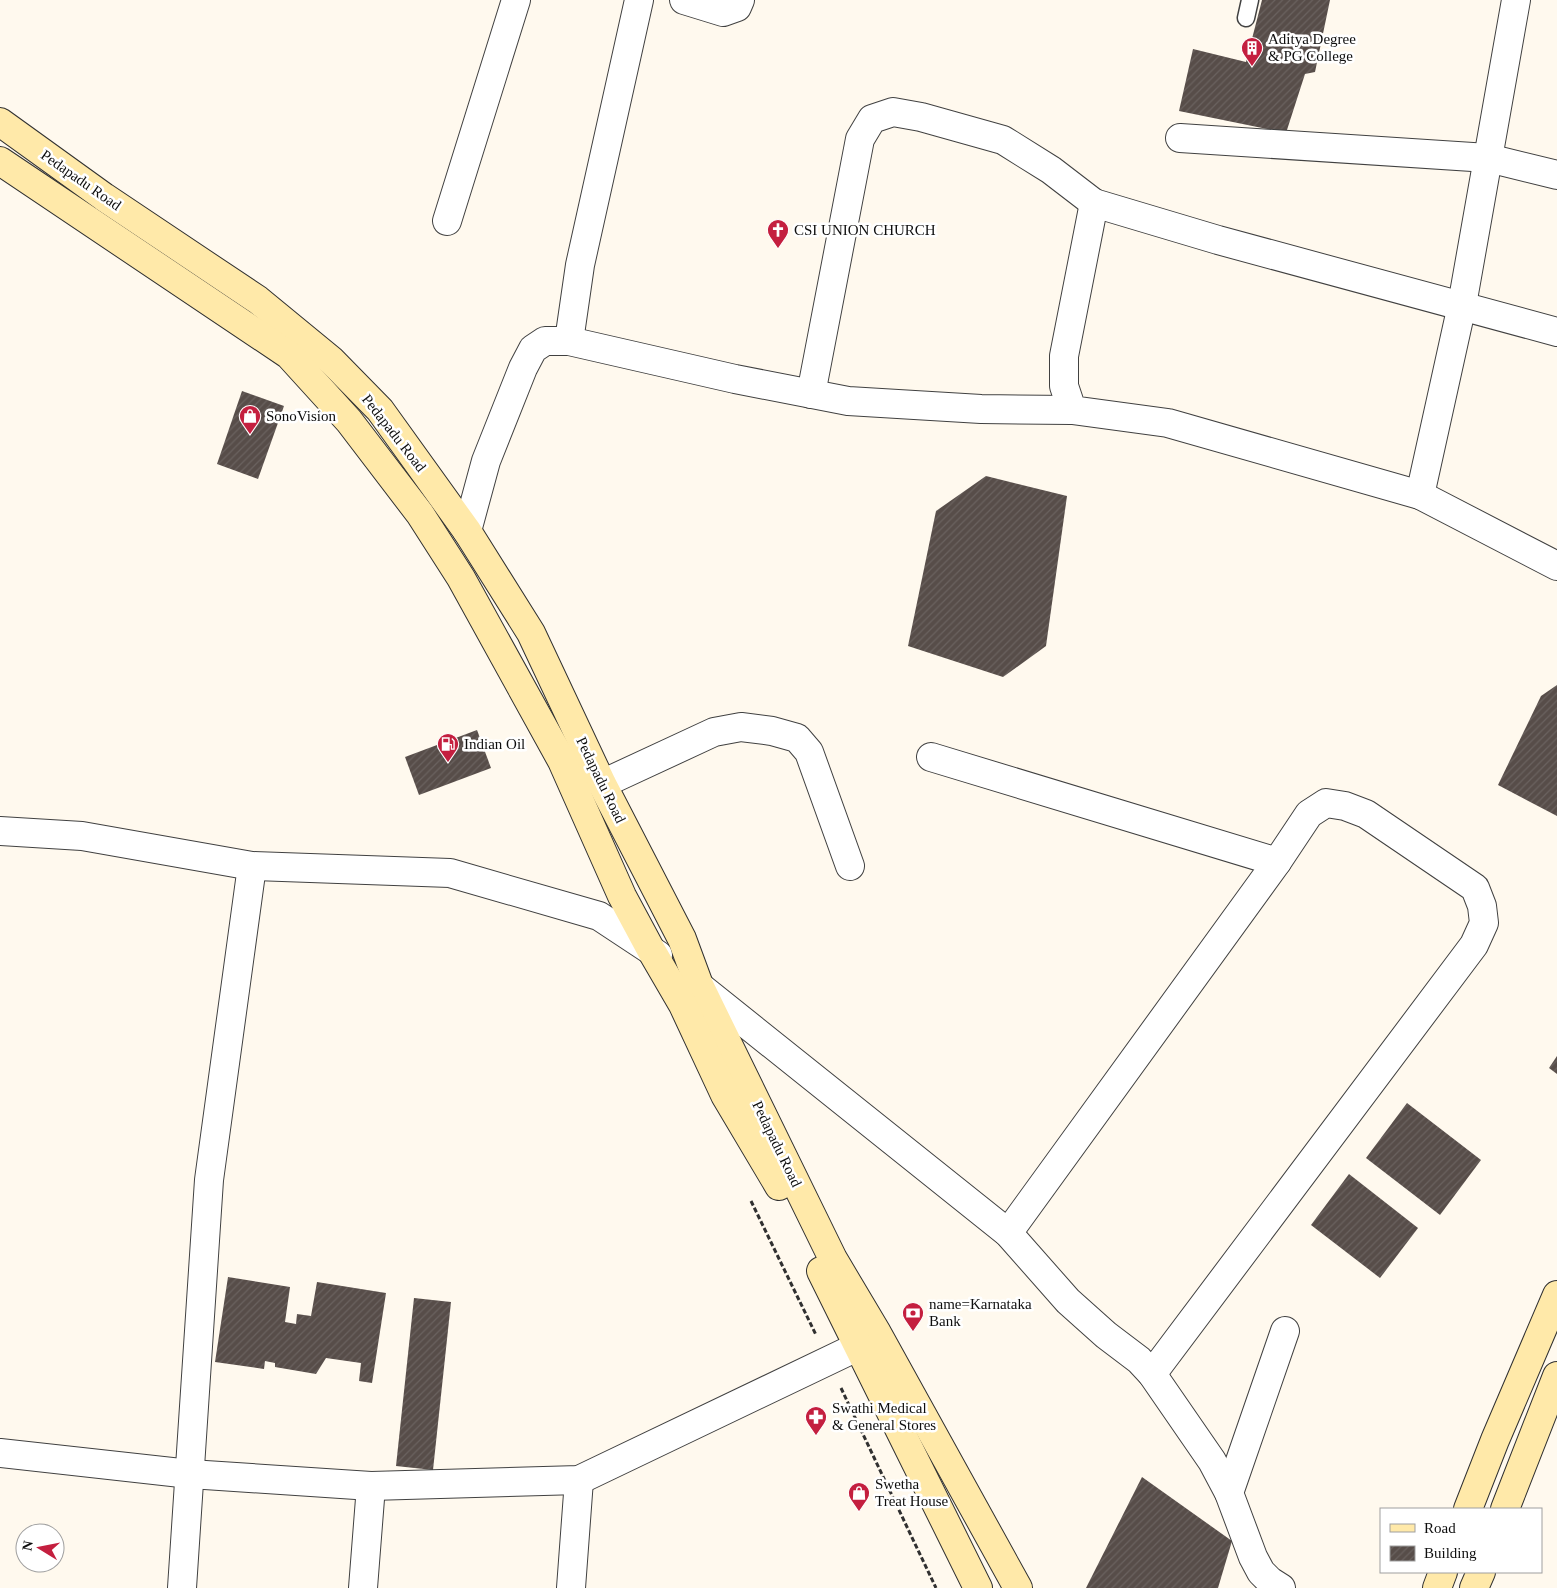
<svg xmlns="http://www.w3.org/2000/svg" width="1557" height="1588" viewBox="0 0 1557 1588" font-family="'Times New Roman',serif">
<defs>
<pattern id="building-hatch" width="6" height="6" patternUnits="userSpaceOnUse" patternTransform="scale(1.25)"><rect width="6" height="6" fill="#574d49"/><path d="M-1 1l2-2M0 6l6-6M5 7l2-2" fill="none" stroke="#6a625f"/></pattern>
</defs>
<rect width="100%" height="100%" fill="#fff9ee"/>
<!-- building -->
<g fill="url(#building-hatch)">
<path d="M1262,0H1330L1315,72L1305,74L1286,133L1179,111L1193,49L1246,62Z"/>
<path d="M242,391L284,406L258,479L217,464Z"/>
<path d="M986,476L1067,496L1046,646L1003,677L908,646L936,511Z"/>
<path d="M1557,685V816L1498,785L1541,696Z"/>
<path d="M477,730L491,768L419,795L405,757Z"/>
<path d="M1557,1056V1074L1549,1068Z"/>
<path d="M1407,1103L1481,1160L1440,1215L1366,1158Z"/>
<path d="M1349,1174L1418,1228L1380,1278L1311,1225Z"/>
<path d="M228,1277L290,1287L285,1322L296,1324L297,1314L311,1316L317,1282L386,1293L372,1383L359,1381L361,1363L326,1358L316,1374L275,1367V1363L265,1361L264,1369L215,1362Z"/>
<path d="M414,1298L451,1302L433,1470L396,1466Z"/>
<path d="M1142,1477L1232,1541L1218,1588H1086Z"/>
</g>
<g fill="none" stroke-linecap="round" stroke-linejoin="round">
<!-- service casing -->
<g stroke="#414141" stroke-width="19">
<path id="service" d="M1246,18L1250,0"/>
</g>
<!-- minor casing -->
<g stroke="#414141" stroke-width="30">
<g id="minor">
<path d="M684,0L723,12L737,7L740,0"/>
<path d="M1180,138L1488,158L1557,175"/>
<path d="M447,221L516,0"/>
<path d="M1557,332L1218,240L1094,203L1064,356V386L1072,410L1168,423L1420,495L1557,566"/>
<path d="M569,341L580,265L639,0"/>
<path d="M811,394L860,139L872,119L893,112L921,117L1003,140L1051,170L1094,203"/>
<path d="M1420,495L1462,305L1516,0"/>
<path d="M467,531L486,461L523,368L533,349L545,341H569L735,379L848,401L981,409L1072,410"/>
<path d="M931,757L1277,862"/>
<path d="M602,784L714,732L741,727L772,731L797,738L809,752L850,866"/>
<path d="M0,831L82,836L252,866L450,873L599,916L658,955"/>
<path d="M694,982L1008,1233L1068,1301L1106,1335L1139,1360L1152,1374L1212,1461L1229,1493L1253,1557L1261,1572L1270,1581L1281,1588"/>
<path d="M1008,1233L1277,862L1309,814L1326,803L1345,806L1366,814L1475,888L1482,906L1484,923L1474,945L1152,1374"/>
<path d="M0,1453L190,1474L371,1486L579,1480L859,1346"/>
<path d="M1229,1493L1285,1331"/>
<path d="M182,1588L209,1180L252,866"/>
<path d="M363,1588L371,1486"/>
<path d="M571,1588L579,1480"/>
</g>
</g>
<!-- secondary casing -->
<g stroke="#303030" stroke-width="30">
<g id="secondary">
<path d="M0,122L104,197L258,300L331,360L380,410L467,531L531,633L602,784L682,939L699,985L833,1259L877,1333L1018,1588"/>
<path d="M0,161L289,355L349,421L420,514L461,578L562,761L622,896L651,950L683,1005L725,1095L779,1186"/>
<path d="M821,1271L978,1588"/>
<path d="M1468,1509L1495,1440L1557,1295"/>
<path d="M1505,1509L1557,1376"/>
<path d="M1437,1588L1443,1572"/>
<path d="M1474,1588L1481,1572"/>
</g>
</g>
<!-- path -->
<g stroke="#303030" stroke-width="3" stroke-dasharray="5 2.5" stroke-linecap="butt">
<path d="M751,1201L816,1335"/>
<path d="M841,1388L936,1588"/>
</g>
<!-- service -->
<use href="#service" stroke="#fff" stroke-width="16"/>
<!-- minor -->
<use href="#minor" stroke="#fff" stroke-width="28"/>
<!-- secondary -->
<use href="#secondary" stroke="#ffe9a9" stroke-width="28"/>
</g>
<!-- icons -->
<defs>
<g id="building-pin" transform="scale(1.125)"><path d="M0 17L-7.5 6A9.5 9.5 0 1 1 7.5 6Z" fill="#c41f3f" stroke="#fff"/><path d="M-4-6H4V6H1V3H-1V6H-4ZM-2.5-4.3h1.7v1.8h-1.7ZM.8-4.3h1.7v1.8H.8ZM-2.5-1h1.7V.8h-1.7ZM.8-1h1.7V.8H.8Z" fill="#fff"/></g>
<g id="church-pin" transform="scale(1.125)"><path d="M0 17L-7.5 6A9.5 9.5 0 1 1 7.5 6Z" fill="#c41f3f" stroke="#fff"/><path d="M-1.2-6h2.4v3.5h3.3v2.4h-3.3V6h-2.4V-.1h-3.3v-2.4h3.3Z" fill="#fff"/></g>
<g id="shop-pin" transform="scale(1.125)"><path d="M0 17L-7.5 6A9.5 9.5 0 1 1 7.5 6Z" fill="#c41f3f" stroke="#fff"/><path d="M-5-2.5h2.3a2.7 3.5 0 0 1 5.4 0H5L5.5 6h-11ZM-1.5-2.5h3a1.5 2.3 0 0 0-3 0Z" fill="#fff"/></g>
<g id="fuel-pin" transform="scale(1.125)"><path d="M0 17L-7.5 6A9.5 9.5 0 1 1 7.5 6Z" fill="#c41f3f" stroke="#fff"/><path d="M-5.5-6h7V0h2V4h1.3V-2.5L3-4.5l.8-.8L6-3V5H2.5V1h-1V6h-7ZM-4.2-4.7v3.2H.2V-4.7Z" fill="#fff"/></g>
<g id="bank-pin" transform="scale(1.125)"><path d="M0 17L-7.5 6A9.5 9.5 0 1 1 7.5 6Z" fill="#c41f3f" stroke="#fff"/><path d="M-6-4H6V4H-6ZM0-2.3a2.3 2.3 0 1 0 0 4.6a2.3 2.3 0 1 0 0-4.6Z" fill="#fff"/></g>
<g id="pharmacy-pin" transform="scale(1.125)"><path d="M0 17L-7.5 6A9.5 9.5 0 1 1 7.5 6Z" fill="#c41f3f" stroke="#fff"/><path d="M-2-6h4v4h4v4h-4v4h-4v-4h-4v-4h4Z" fill="#fff"/></g>
</defs>
<g fill-rule="evenodd">
<use href="#building-pin" x="1252" y="48"/>
<use href="#church-pin" x="778" y="230"/>
<use href="#shop-pin" x="250" y="416"/>
<use href="#fuel-pin" x="448" y="744"/>
<use href="#bank-pin" x="913" y="1313"/>
<use href="#pharmacy-pin" x="816" y="1417"/>
<use href="#shop-pin" x="859" y="1493"/>
</g>
<g text-anchor="middle" dominant-baseline="central" stroke-width="5" stroke-linejoin="round" paint-order="stroke">
<!-- poi labels -->
<g font-size="15" fill="#0e0e0e" stroke="#fff" text-anchor="start">
<text x="1268" y="39">Aditya Degree<tspan x="1268" dy="17">&amp; PG College</tspan></text>
<text x="794" y="230">CSI UNION CHURCH</text>
<text x="266" y="416">SonoVision</text>
<text x="464" y="744">Indian Oil</text>
<text x="929" y="1304">name=Karnataka<tspan x="929" dy="17">Bank</tspan></text>
<text x="832" y="1408">Swathi Medical<tspan x="832" dy="17">&amp; General Stores</tspan></text>
<text x="875" y="1484">Swetha<tspan x="875" dy="17">Treat House</tspan></text>
</g>
<!-- street labels -->
<g font-size="15" fill="#0e0e0e" stroke="#fff">
<text transform="translate(81 180) rotate(35)">Pedapadu Road</text>
<text transform="translate(394 433) rotate(52)">Pedapadu Road</text>
<text transform="translate(601 780) rotate(64)">Pedapadu Road</text>
<text transform="translate(777 1144) rotate(64)">Pedapadu Road</text>
</g>
</g>
<!-- legend -->
<rect x="1380" y="1508" width="162" height="65" fill="#ffffff" stroke="#9f9f9f"/>
<rect x="1390" y="1524" width="25" height="8" fill="#ffe9a9" stroke="#9f9f9f"/>
<text x="1424" y="1533" font-size="15" fill="#0e0e0e">Road</text>
<rect x="1390" y="1546" width="25" height="15" fill="url(#building-hatch)" stroke="#9f9f9f"/>
<text x="1424" y="1558" font-size="15" fill="#0e0e0e">Building</text>
<!-- north arrow -->
<g transform="translate(40 1548) rotate(280)"><circle r="24" fill="#ffffff" stroke="#9f9f9f"/>
<path d="M0-4L9 19L0 12L-9 19Z" fill="#c41f3f"/>
<text y="-8" font-size="14" font-weight="bold" text-anchor="middle" fill="#0e0e0e">N</text>
</g>
</svg>
